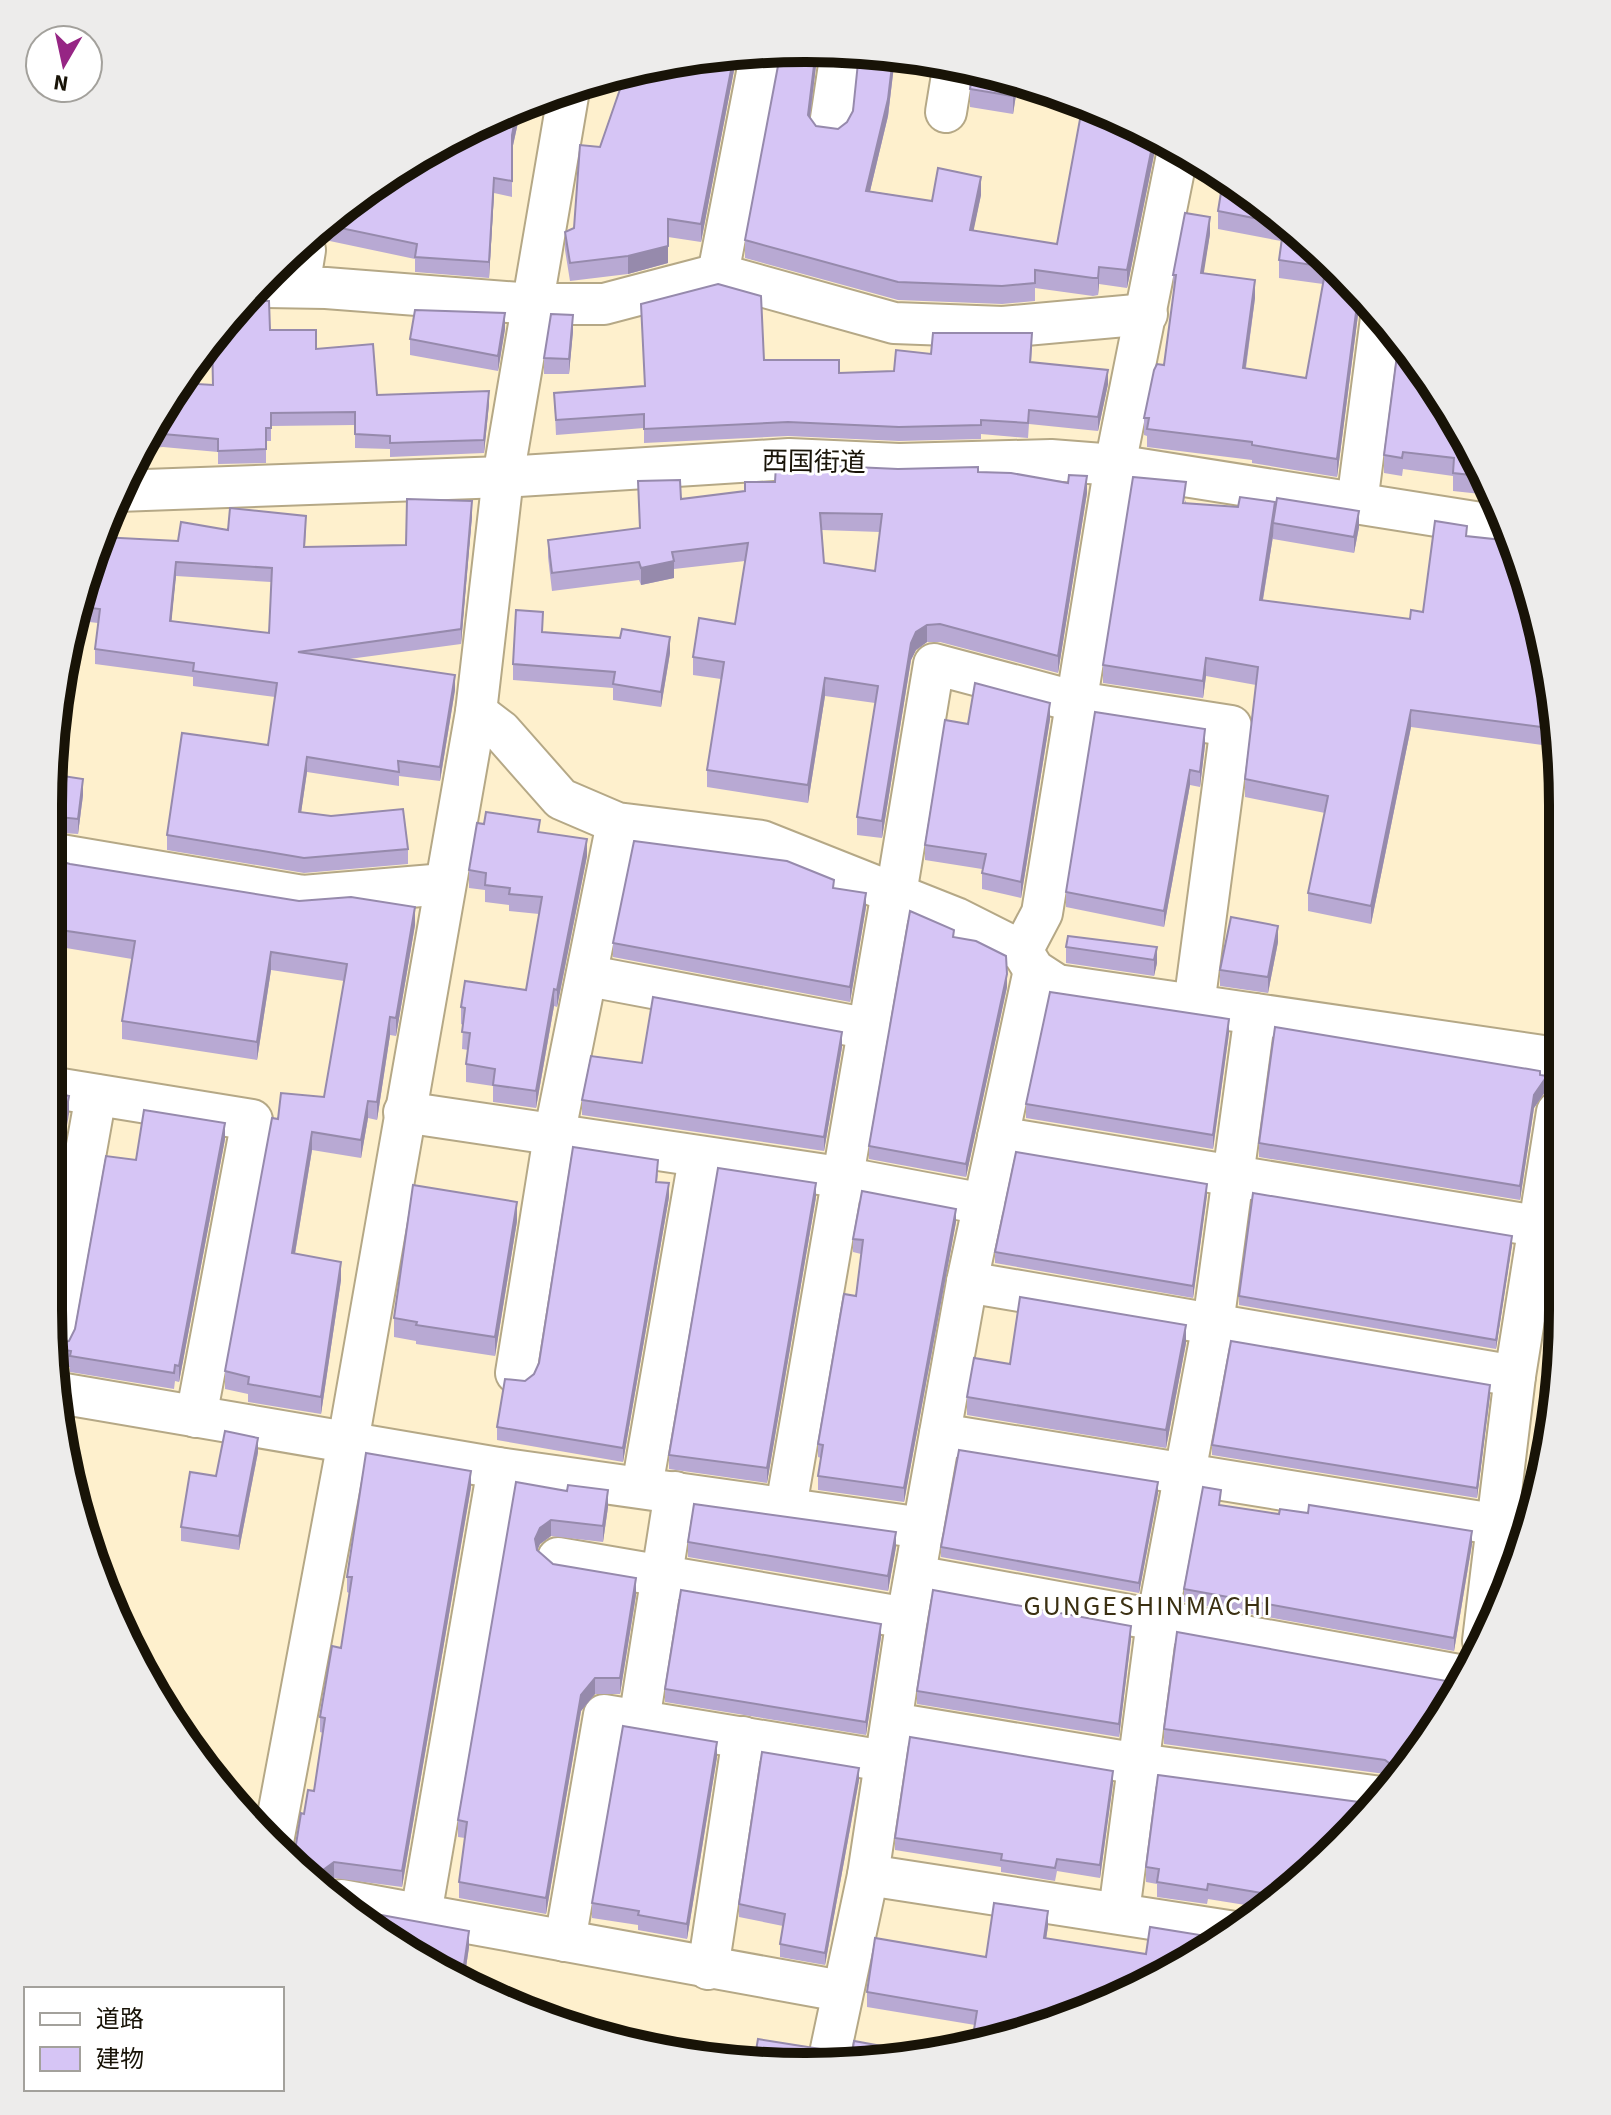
<svg xmlns="http://www.w3.org/2000/svg" width="1611" height="2115" viewBox="0 0 1611 2115" font-family="'Source Sans 3','Noto Sans JP',sans-serif">
<rect width="100%" height="100%" fill="#fef0cd"/>
<g fill="none" stroke-linecap="round" stroke-linejoin="round">
<!-- street casing -->
<g stroke="#b5a886" stroke-width="44">
<g id="street">
<path d="M946,112L954,63"/>
<path d="M830,125L841,52"/>
<path d="M718,274L761,52"/>
<path d="M266,287L326,288L532,304H604L718,274L894,323L1003,327L1147,314"/>
<path d="M299,287L305,250"/>
<path d="M118,491L503,477L789,459L899,464L1051,460L1115,465L1506,527"/>
<path d="M1357,503L1381,318"/>
<path d="M476,712L501,731L561,799L617,823L762,841L956,918L1022,951L1034,970L1057,985L1557,1058"/>
<path d="M49,853L303,896L445,884"/>
<path d="M896,894L934,664L1077,702L1231,726L1194,1005"/>
<path d="M1022,951L1042,913L1115,465L1178,150"/>
<path d="M589,976L870,1029"/>
<path d="M49,1087L252,1120L196,1417"/>
<path d="M404,1112L846,1178L984,1204"/>
<path d="M998,1137L1537,1226"/>
<path d="M967,1282L1515,1376"/>
<path d="M52,1341L96,1095"/>
<path d="M516,1373L554,1136L617,823"/>
<path d="M59,1393L498,1468L923,1528"/>
<path d="M940,1434L1524,1529"/>
<path d="M642,1487L699,1159"/>
<path d="M786,1507L892,892"/>
<path d="M558,1558L907,1618"/>
<path d="M915,1576L1464,1676"/>
<path d="M1483,1641L1515,1376L1557,1112"/>
<path d="M639,1721L675,1492"/>
<path d="M892,1723L1139,1764L1381,1797"/>
<path d="M272,1847L348,1442L476,712L503,477L569,90"/>
<path d="M868,1875L1235,1932"/>
<path d="M341,1900L841,1991"/>
<path d="M1119,1912L1157,1621L1213,1324L1255,1014"/>
<path d="M421,1914L498,1468"/>
<path d="M565,1941L604,1715L885,1761"/>
<path d="M708,1969L743,1737"/>
<path d="M828,2063L868,1875L907,1618L967,1282L1034,970"/>
</g>
</g>
<!-- street -->
<use href="#street" stroke="#fff" stroke-width="40"/>
</g>
<!-- wall -->
<g fill="#b8a9d3" fill-rule="evenodd">
<path d="M806,48L818,49L810,117L816,126L838,129L847,122L853,111L859,53L895,57L888,116L870,191L932,201L981,195L973,231L1057,244L1080,119V101L1096,106L1160,140L1156,145L1127,288L1099,284L1098,295L1093,296L1035,288V301L1002,304L898,300L745,258V240Z"/>
<path d="M737,55L701,242L668,237V263L628,274L570,281L565,250V232L574,228L600,147L658,62Z"/>
<path d="M1018,82L1013,114L970,107V89Z"/>
<path d="M522,104L512,150V197L494,193L489,278L415,272V259L325,240L321,235L385,175L516,106Z"/>
<path d="M1197,160L1227,176L1341,270L1363,303L1358,315L1337,477L1252,463V460L1147,447V436L1144,435V418L1164,365L1174,293L1173,275L1210,234L1203,273L1255,298L1246,368L1306,378L1323,284L1279,278V260L1281,241L1218,229V211L1223,179L1197,174Z"/>
<path d="M505,329L498,371L410,355V339Z"/>
<path d="M270,330L316,349L377,395L489,404L484,453L390,457V449L355,448V425L271,426V441H266V463L218,464V452L163,447L152,448L151,456L136,455L181,383L213,385Z"/>
<path d="M573,331L569,374H544V358Z"/>
<path d="M1032,348L1031,363L1108,384L1098,431L1029,424L1028,438L981,434V439L899,441L788,436L644,443V428L556,435L554,393L644,386L764,360L839,373L894,371L931,354Z"/>
<path d="M1436,385L1490,495L1453,491V476L1403,469L1402,476L1384,473V455Z"/>
<path d="M898,469L978,472L1087,493L1058,673L940,642H927L916,650L911,660L882,838L857,835V817L875,703L825,696L808,803L707,787V770L721,679L693,675V657L735,624L745,561L674,569V578L641,585L639,580L552,591L548,557V540L640,529L638,481L681,499L745,491L775,482ZM822,530L880,532L875,571L824,563Z"/>
<path d="M1186,500V503L1359,527L1354,553L1273,539V536L1263,600L1410,619L1423,612L1467,536L1557,707V747L1411,727L1371,924L1308,911V893L1325,813L1245,797V779L1256,685L1206,676L1203,698L1103,683V665Z"/>
<path d="M472,516L461,644L349,659L455,690L440,781L399,776V786L307,772L301,812L408,849V864L304,873L167,850V835L268,745L275,697L193,686V677L95,664V649L98,623L72,620L74,609L101,537L178,541L228,530H306L305,547L406,545ZM176,576L271,582L269,633L171,622Z"/>
<path d="M543,632L620,638L670,653L661,707L613,700V688L513,680V664Z"/>
<path d="M1050,719L1021,898L982,889V869L925,860V845L968,724Z"/>
<path d="M1205,745L1200,787L1190,785L1164,927L1066,907V892Z"/>
<path d="M50,774L83,795L78,834L49,832Z"/>
<path d="M540,832L587,856L557,1007L554,1006L536,1108L493,1102V1086L466,1082V1064L468,1050L462,1049L463,1025L461,1024V1007L526,990L539,914L509,911V905L485,902V890L469,888V870Z"/>
<path d="M49,858L70,864L415,925L396,1036L390,1035L377,1120L368,1118L361,1158L312,1150L295,1254L341,1280L321,1414L248,1402V1394L225,1389V1371L278,1119L324,1097L344,981L271,970L257,1060L122,1039V1021L132,959L60,947L52,998H49Z"/>
<path d="M834,888L866,907L850,1002L613,957V943Z"/>
<path d="M954,937L1007,987L966,1177L869,1159V1146Z"/>
<path d="M1278,942L1268,993L1220,986V970Z"/>
<path d="M1066,947H1157V963L1154,976L1066,963Z"/>
<path d="M1229,1033L1213,1149L1026,1118V1104Z"/>
<path d="M842,1047L824,1151L582,1115V1100L642,1063Z"/>
<path d="M1540,1075L1547,1089L1534,1108L1520,1200L1259,1157V1143Z"/>
<path d="M225,1139L179,1382L175,1381L174,1389L70,1372V1367L55,1365L53,1346L69,1341L75,1329L136,1160Z"/>
<path d="M658,1173L657,1182L669,1197L623,1462L497,1440V1427L525,1381L534,1374Z"/>
<path d="M1207,1195L1193,1298L995,1263V1252Z"/>
<path d="M816,1197L767,1483L669,1469V1455Z"/>
<path d="M517,1221L495,1356L416,1344V1341L394,1337V1318Z"/>
<path d="M956,1222L904,1502L818,1490V1476L821,1458L818,1457V1444L856,1296L861,1254L853,1252V1239Z"/>
<path d="M1512,1245L1496,1349L1239,1305V1296Z"/>
<path d="M1186,1343L1166,1448L967,1415V1397Z"/>
<path d="M1490,1395L1477,1498L1212,1455V1445Z"/>
<path d="M258,1452L239,1550L181,1541V1527L216,1476Z"/>
<path d="M516,1482L567,1491L608,1507L603,1542L551,1536L540,1544L537,1551L553,1564L636,1595L620,1694H595L581,1711L546,1914L459,1898V1882L465,1838L458,1837V1820Z"/>
<path d="M471,1487L402,1887L334,1878L323,1886L293,1863L304,1814L314,1791L323,1733L320,1732V1717L341,1648L349,1593L347,1592V1577Z"/>
<path d="M1158,1493L1139,1593L941,1557V1547Z"/>
<path d="M1221,1505L1279,1514L1308,1513L1472,1544L1454,1651L1184,1602V1589Z"/>
<path d="M688,1542L896,1547L888,1591L688,1557Z"/>
<path d="M881,1637L866,1735L665,1702V1689Z"/>
<path d="M1131,1639L1119,1737L917,1704V1691Z"/>
<path d="M1452,1697L1436,1730L1394,1781L1385,1774L1164,1744V1729Z"/>
<path d="M717,1757L687,1939L638,1930V1925L592,1918V1903Z"/>
<path d="M859,1780L825,1965L780,1957V1944L783,1926L739,1917V1904Z"/>
<path d="M1113,1783L1100,1878L1057,1871L1055,1881L1001,1872V1867L895,1850V1838Z"/>
<path d="M1341,1845L1264,1908L1208,1899L1207,1904L1157,1897V1884L1146,1882V1867Z"/>
<path d="M354,1910L469,1947L464,1981L427,1966Z"/>
<path d="M1048,1926L1046,1939L1146,1954L1200,1935L975,2025L867,2007V1992L986,1957Z"/>
</g>
<!-- shaded-wall -->
<g fill="#968aac">
<path d="M816,49H818L808,133V115Z"/>
<path d="M734,55H737L701,242V224Z"/>
<path d="M893,57H895L888,116L866,208V191Z"/>
<path d="M1015,81L1018,82L1013,114V96Z"/>
<path d="M522,104L512,150V135L518,105Z"/>
<path d="M1154,137L1160,140L1156,145L1127,288V270Z"/>
<path d="M981,177V195L970,248V230Z"/>
<path d="M494,178V193L489,278V262Z"/>
<path d="M1210,217V234L1201,291V273Z"/>
<path d="M668,246V263L628,274V256Z"/>
<path d="M1099,267V284L1098,295V278Z"/>
<path d="M1255,280V298L1243,386V368Z"/>
<path d="M1360,293L1367,302L1363,303L1358,315L1337,477V459L1358,297Z"/>
<path d="M505,313V329L498,371V356Z"/>
<path d="M573,315V331L569,374V359Z"/>
<path d="M1108,370V384L1098,431V417Z"/>
<path d="M489,391V404L484,453V440Z"/>
<path d="M1087,476V493L1058,673V656Z"/>
<path d="M472,501V516L461,644V629Z"/>
<path d="M1275,502L1273,536L1260,617V600Z"/>
<path d="M1359,511V527L1354,553V537Z"/>
<path d="M674,561V578L641,585V568Z"/>
<path d="M176,562V576L170,636V621Z"/>
<path d="M927,625V642L916,650L911,660L882,838V821L911,643L916,632Z"/>
<path d="M670,637V653L661,707V692Z"/>
<path d="M1206,658V676L1203,698V681Z"/>
<path d="M455,675V690L440,781V767Z"/>
<path d="M825,678V696L808,803V785Z"/>
<path d="M1050,703V719L1021,898V882Z"/>
<path d="M1411,710V727L1371,924V906Z"/>
<path d="M1205,729V745L1200,787V772Z"/>
<path d="M307,757V772L299,827V812Z"/>
<path d="M1190,770V785L1164,927V911Z"/>
<path d="M83,779V795L78,834V819Z"/>
<path d="M587,839V856L557,1007V990Z"/>
<path d="M866,893V907L850,1002V987Z"/>
<path d="M415,907V925L396,1036V1018Z"/>
<path d="M1278,926V942L1268,993V977Z"/>
<path d="M60,930V947L52,998V981Z"/>
<path d="M1157,947V963L1154,976V960Z"/>
<path d="M271,952V970L257,1060V1042Z"/>
<path d="M1007,974V987L966,1177V1164Z"/>
<path d="M554,989V1006L536,1108V1091Z"/>
<path d="M390,1017V1035L377,1120V1102Z"/>
<path d="M1229,1019V1033L1213,1149V1135Z"/>
<path d="M842,1032V1047L824,1151V1137Z"/>
<path d="M1547,1076V1089L1534,1108L1520,1200V1186L1534,1095Z"/>
<path d="M69,1096V1114L48,1231V1213Z"/>
<path d="M368,1101V1118L361,1158V1140Z"/>
<path d="M225,1123V1139L179,1382V1366Z"/>
<path d="M312,1132V1150L292,1271V1253Z"/>
<path d="M669,1183V1197L623,1462V1448Z"/>
<path d="M816,1183V1197L767,1483V1468Z"/>
<path d="M1207,1184V1195L1193,1298V1286Z"/>
<path d="M517,1202V1221L495,1356V1337Z"/>
<path d="M956,1209V1222L904,1502V1488Z"/>
<path d="M1512,1236V1245L1496,1349V1340Z"/>
<path d="M341,1262V1280L321,1414V1397Z"/>
<path d="M1186,1325V1343L1166,1448V1430Z"/>
<path d="M1490,1385V1395L1477,1498V1488Z"/>
<path d="M258,1438V1452L239,1550V1536Z"/>
<path d="M471,1471V1487L402,1887V1871Z"/>
<path d="M1158,1482V1493L1139,1593V1583Z"/>
<path d="M608,1490V1507L603,1542V1526Z"/>
<path d="M551,1520V1536L540,1544L535,1555V1539L540,1528Z"/>
<path d="M1472,1531V1544L1454,1651V1638Z"/>
<path d="M896,1532V1547L888,1591V1576Z"/>
<path d="M636,1578V1595L620,1694V1678Z"/>
<path d="M881,1624V1637L866,1735V1722Z"/>
<path d="M1131,1626V1639L1119,1737V1724Z"/>
<path d="M595,1678V1694L581,1711L546,1914V1898L581,1695Z"/>
<path d="M1452,1682L1451,1700L1448,1707Z"/>
<path d="M717,1742V1757L687,1939V1924Z"/>
<path d="M859,1768V1780L825,1965V1953Z"/>
<path d="M1113,1771V1783L1100,1878V1865Z"/>
<path d="M334,1862V1878L323,1886L320,1884L323,1870Z"/>
<path d="M1048,1911V1926L1044,1953V1938Z"/>
<path d="M469,1931V1947L464,1981V1965Z"/>
</g>
<!-- building -->
<g fill="#d6c5f5" stroke="#968aac" stroke-width="2" fill-rule="evenodd">
<path d="M806,48L816,49L808,115L816,126L838,129L847,122L853,111L859,53L893,57L888,99L866,191L932,201L938,168L981,177L970,230L1057,244L1083,103L1080,102V101L1096,106L1154,137L1127,270L1099,267L1098,278H1093L1035,270V283L1002,286L898,282L745,240L781,50Z"/>
<path d="M734,55L701,224L668,219V246L628,256L570,263L565,232L574,228L580,145L600,147L626,72L658,62Z"/>
<path d="M973,69L1015,81L1013,96L970,89Z"/>
<path d="M518,105L512,135V181L494,178L489,262L415,257L417,244L331,226L385,175Z"/>
<path d="M1224,174L1341,270L1360,293L1358,297L1337,459L1252,445V442L1147,429L1149,418H1144L1154,370L1157,364L1164,365L1176,275H1173L1185,213L1210,217L1201,273L1255,280L1243,368L1306,378L1326,267L1279,260L1284,224L1218,211Z"/>
<path d="M718,284L761,296L764,360H839V373L894,371L896,350L931,354L933,333H1032L1030,362L1108,370L1098,417L1029,410L1028,423L981,420V425L899,427L788,422L644,429V414L556,420L554,393L645,386L641,304Z"/>
<path d="M251,301H269L270,330H316V349L373,344L377,395L489,391L484,440L390,443V436L355,434V412L271,413V428H266V449L218,451V439L163,434L152,435L151,443L144,442L181,383L213,385L212,337Z"/>
<path d="M415,310L505,313L498,356L410,339Z"/>
<path d="M551,314L573,315L569,359L544,358Z"/>
<path d="M1399,340L1436,385L1481,476L1453,473L1454,458L1403,452L1402,458L1384,455Z"/>
<path d="M789,464L898,469L978,467V472L1011,473L1068,483L1069,475L1087,476L1058,656L940,624L927,625L916,632L911,643L882,821L857,817L878,686L825,678L808,785L707,770L724,662L693,657L699,618L735,624L748,543L672,552L674,561L641,568L639,562L552,573L548,540L640,528L638,481L680,480L681,499L745,491V482H775L776,465ZM820,513L882,514L875,571L824,563Z"/>
<path d="M1133,477L1186,482L1183,503L1238,507L1240,497L1275,502L1260,600L1410,619L1411,610L1423,612L1435,521L1467,526L1466,536L1512,541L1523,562L1557,707V729L1411,710L1371,906L1308,893L1328,796L1245,779L1258,667L1206,658L1203,681L1103,665Z"/>
<path d="M1277,498L1359,511L1354,537L1273,523Z"/>
<path d="M407,499L472,501L461,629L298,652L455,675L440,767L398,761L399,772L307,757L299,812L331,816L403,809L408,849L304,858L167,835L182,733L268,745L277,683L193,671L194,663L95,649L100,609L75,606L101,537L178,541L181,522L228,530L230,508L306,516L304,547L406,545ZM176,562L272,568L269,633L170,621Z"/>
<path d="M516,610L543,612L542,632L620,638L622,629L670,637L661,692L613,684L615,672L513,664Z"/>
<path d="M975,683L1050,703L1021,882L982,873L986,854L925,845L945,720L968,724Z"/>
<path d="M1095,712L1205,729L1200,772L1190,770L1164,911L1066,892Z"/>
<path d="M50,774L83,779L78,819L49,816Z"/>
<path d="M486,812L540,820L538,832L587,839L557,990L554,989L536,1091L493,1085L495,1069L466,1064L470,1033L462,1032L465,1008L461,1007L465,981L526,990L542,897L509,894L510,888L485,885L486,873L469,870L477,823L484,824Z"/>
<path d="M634,841L787,861L834,880L833,888L866,893L850,987L613,943Z"/>
<path d="M49,858L70,864L299,901L351,897L415,907L396,1018L390,1017L377,1102L368,1101L361,1140L312,1132L292,1253L341,1262L321,1397L248,1384L249,1377L225,1371L272,1118L278,1119L281,1093L324,1097L347,964L271,952L257,1042L122,1021L135,941L60,930L52,981L49,980Z"/>
<path d="M910,911L954,930L953,937L976,941L1006,956L1007,974L966,1164L869,1146Z"/>
<path d="M1231,917L1278,926L1268,977L1220,970Z"/>
<path d="M1068,936L1157,947L1154,960L1066,947Z"/>
<path d="M1050,992L1229,1019L1213,1135L1026,1104Z"/>
<path d="M653,997L842,1032L824,1137L582,1100L591,1056L642,1063Z"/>
<path d="M1275,1027L1540,1071V1075L1547,1076L1534,1095L1520,1186L1259,1143Z"/>
<path d="M49,1091L69,1096L48,1213Z"/>
<path d="M144,1110L225,1123L179,1366L175,1365L174,1373L70,1356L71,1351L53,1348V1346L69,1341L75,1329L106,1156L136,1160Z"/>
<path d="M573,1147L658,1160L656,1182L669,1183L623,1448L497,1427L505,1379L525,1381L534,1374L539,1363Z"/>
<path d="M1016,1152L1207,1184L1193,1286L995,1252Z"/>
<path d="M718,1168L816,1183L767,1468L669,1455Z"/>
<path d="M413,1185L517,1202L495,1337L416,1325L417,1322L394,1318Z"/>
<path d="M862,1191L956,1209L904,1488L818,1476L823,1445L818,1444L844,1294L856,1296L863,1240L853,1239Z"/>
<path d="M1253,1193L1512,1236L1496,1340L1239,1296Z"/>
<path d="M1020,1297L1186,1325L1166,1430L967,1397L974,1358L1010,1364Z"/>
<path d="M1231,1341L1490,1385L1477,1488L1212,1445Z"/>
<path d="M225,1431L258,1438L239,1536L181,1527L190,1472L216,1476Z"/>
<path d="M959,1450L1158,1482L1139,1583L941,1547Z"/>
<path d="M366,1453L471,1471L402,1871L334,1862L323,1870L320,1884L293,1863L301,1813L304,1814L308,1790L314,1791L325,1718L320,1717L332,1646L341,1648L352,1577H347Z"/>
<path d="M516,1482L567,1491L568,1485L608,1490L603,1526L551,1520L540,1528L535,1539L537,1550L553,1564L636,1578L620,1678H595L581,1695L546,1898L459,1882L467,1822L458,1820Z"/>
<path d="M1203,1487L1221,1490L1219,1505L1279,1514L1280,1509L1308,1513L1309,1505L1472,1531L1454,1638L1184,1589Z"/>
<path d="M694,1504L896,1532L888,1576L688,1542Z"/>
<path d="M681,1590L881,1624L866,1722L665,1689Z"/>
<path d="M933,1590L1131,1626L1119,1724L917,1691Z"/>
<path d="M1177,1632L1452,1682L1448,1707L1436,1730L1401,1772L1385,1760L1164,1729Z"/>
<path d="M623,1726L717,1742L687,1924L638,1915L639,1911L592,1903Z"/>
<path d="M910,1737L1113,1771L1100,1865L1057,1859L1055,1868L1001,1860L1002,1854L895,1838Z"/>
<path d="M762,1752L859,1768L825,1953L780,1944L785,1914L739,1904Z"/>
<path d="M1158,1775L1374,1804L1341,1845L1272,1902L1273,1895L1208,1884L1207,1890L1157,1882L1159,1869L1146,1867Z"/>
<path d="M994,1903L1048,1911L1044,1938L1146,1954L1150,1927L1200,1935L1198,1945L1211,1947L1049,2027L972,2042L977,2011L867,1992L875,1938L986,1957Z"/>
<path d="M354,1910L469,1931L464,1965L418,1958Z"/>
<path d="M758,2039L852,2054L854,2041L920,2053L855,2065L755,2056Z"/>
</g>
<g text-anchor="middle" dominant-baseline="central" stroke-width="6" stroke-linejoin="round" paint-order="stroke">
<!-- street labels -->
<g font-size="26" fill="#181307" stroke="#fff">
<text transform="translate(814 462) rotate(1)">西国街道</text>
</g>
<!-- neighbourhood labels -->
<g font-size="28" letter-spacing="2" fill="#3b3012" stroke="#fff">
<text x="1148" y="1606">GUNGESHINMACHI</text>
</g>
</g>
<!-- crop -->
<path d="M0 0H1611V2115H0ZM805 62H806A743 743 0 0 1 1549 805V1310A743 743 0 0 1 806 2053H805A743 743 0 0 1 62 1310V805A743 743 0 0 1 805 62Z" fill="#edeceb" fill-rule="evenodd"/>
<path fill="none" stroke="#181307" stroke-width="10" d="M805 62H806A743 743 0 0 1 1549 805V1310A743 743 0 0 1 806 2053H805A743 743 0 0 1 62 1310V805A743 743 0 0 1 805 62Z"/>
<!-- legend -->
<rect x="24" y="1987" width="260" height="104" fill="#ffffff" stroke="#a3a19c" stroke-width="2"/>
<rect x="40" y="2013" width="40" height="12" fill="#ffffff" stroke="#a3a19c" stroke-width="2"/>
<text x="96" y="2027" font-size="24" fill="#181307">道路</text>
<rect x="40" y="2047" width="40" height="24" fill="#d6c5f5" stroke="#a3a19c" stroke-width="2"/>
<text x="96" y="2067" font-size="24" fill="#181307">建物</text>
<!-- north arrow -->
<g transform="translate(64 64) rotate(189)"><circle r="38" fill="#ffffff" stroke="#a3a19c" stroke-width="2"/>
<path d="M0-6L14 30L0 20L-14 30Z" fill="#962584"/>
<text y="-12" font-size="22" font-weight="bold" text-anchor="middle" fill="#181307">N</text>
</g>
</svg>
